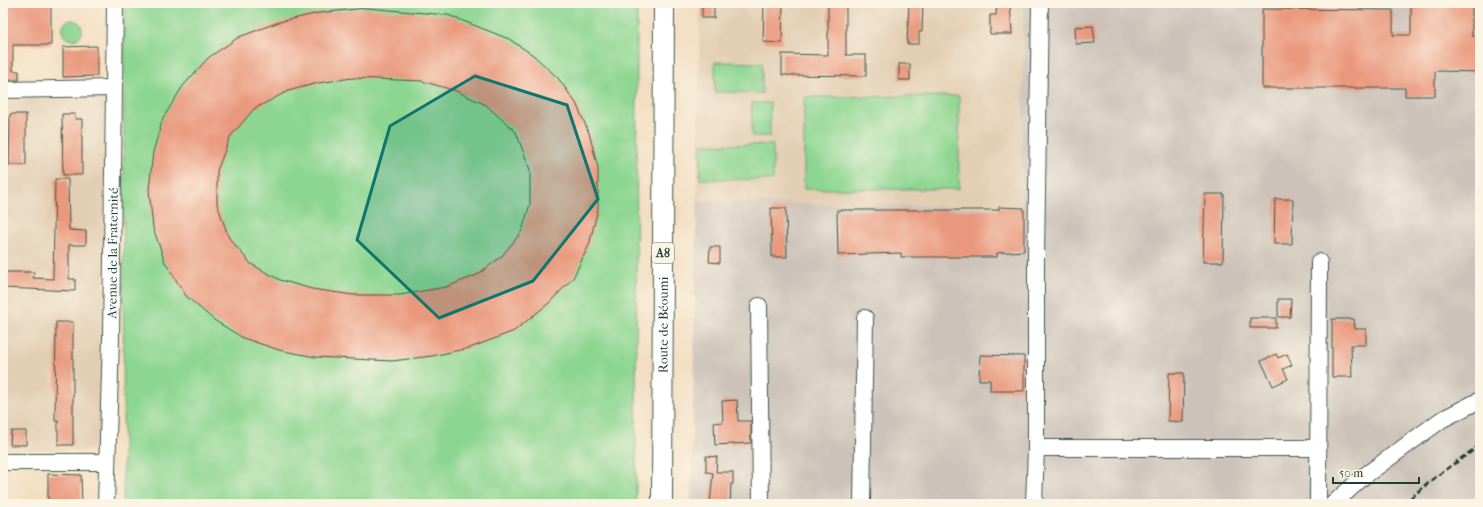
<svg xmlns="http://www.w3.org/2000/svg" width="1483" height="507" viewBox="0 0 1483 507" font-family="'IM FELL French Canon',serif">
<rect width="100%" height="100%" fill="#fcf5e5"/>
<filter id="ink" filterUnits="userSpaceOnUse"><feTurbulence type="fractalNoise" baseFrequency=".025" numOctaves="2"/><feDisplacementMap in="SourceGraphic" scale="8" xChannelSelector="R" yChannelSelector="G"/><feConvolveMatrix kernelMatrix="1 2 1 2 8 2 1 2 1" color-interpolation-filters="sRGB"/></filter>
<filter id="wash" filterUnits="userSpaceOnUse"><feTurbulence type="fractalNoise" baseFrequency=".012" numOctaves="4" result="noise"/><feDisplacementMap in="SourceGraphic" scale="16" xChannelSelector="R" yChannelSelector="G"/><feGaussianBlur stdDeviation="0.9" result="paint"/><feColorMatrix in="noise" values="0 0 0 0 0 0 0 0 0 0 0 0 0 0 0 0 0 1.4 0 .05"/><feComposite in="paint" operator="in"/></filter>
<g filter="url(#wash)">
<rect width="100%" height="100%" fill="#f3dec1"/>
<!-- built -->
<g fill="#e2ceb3">
<path d="M700,3H1024L1021,208L697,201Z"/>
<path d="M105,96L103,450L3,451V97Z"/>
</g>
<!-- industrial -->
<path fill="#ccc2b9" d="M1024,3H1480V496L1467,504H691L697,201L1021,208Z"/>
<!-- green -->
<g fill="#8dd692" stroke="#568a63">
<path d="M124,3H637L636,504H123Z"/>
<circle cx="72" cy="30" r="10"/>
<path d="M715,62L762,63V93L715,92Z"/>
<path d="M959,96V189H804V97Z"/>
<rect x="752" y="103" width="18" height="33"/>
<path d="M701,144L773,145V180L700,179Z"/>
</g>
<g id="blocks">
<!-- building -->
<g fill="#e9987d" fill-rule="evenodd">
<path d="M3,3H51V45H13V71H19V80H3Z"/>
<rect x="702" y="3" width="12" height="15"/>
<path d="M764,3H783L782,43L763,42Z"/>
<path d="M828,3H846V55H866V76L782,75V54L828,55Z"/>
<path d="M909,3H923L922,32H919V44H907Z"/>
<path d="M997,3H1010L1012,34H990V15H996Z"/>
<path d="M1411,3H1472V36H1480V72L1435,71V96H1405V88H1262V9L1393,10V35H1411Z"/>
<path d="M366,8L448,15L509,39L533,55L558,78L576,103L589,133L598,168V209L589,245L573,278L548,304L514,331L470,348L432,356L392,361L315,357L279,350L243,338L214,320L186,296L165,262L153,228L149,190L153,152L163,118L183,86L208,58L239,37L279,22L319,13ZM352,78L422,81L456,91L486,105L516,132L530,170V204L522,231L502,256L477,275L446,287L400,295H353L312,289L280,280L251,264L229,238L217,204V171L230,137L254,109L288,91L318,83Z"/>
<path d="M1093,26L1095,43L1076,44L1075,27Z"/>
<path d="M97,46V76L63,77V47Z"/>
<rect x="899" y="64" width="11" height="16"/>
<path d="M10,114H26V165H9Z"/>
<path d="M62,114H75V119H82V175H63Z"/>
<path d="M55,179H68L69,230L86,231V245H69V279H75V291L3,288V272H34L33,278L53,279Z"/>
<path d="M1205,194H1224L1223,262H1203Z"/>
<path d="M1275,199H1293L1292,244H1274Z"/>
<path d="M999,207L1024,208V251L997,253V257H901V253L838,255L837,210H999Z"/>
<path d="M771,208H786L787,257H772Z"/>
<path d="M710,247H720V263L709,262Z"/>
<path d="M1278,299H1291L1290,317H1278Z"/>
<rect x="1250" y="318" width="26" height="10"/>
<path d="M1332,319H1354L1355,329H1366V345H1351L1352,377H1332Z"/>
<path d="M56,322H73V445H58V421H55Z"/>
<path d="M1276,354L1278,358L1287,354L1292,365L1283,369L1288,379L1273,386L1261,361Z"/>
<path d="M980,355L1024,356V391H990V380H979Z"/>
<path d="M1169,373H1184L1183,422L1168,421Z"/>
<path d="M737,400L738,421H751V443L715,445L714,423L723,422L722,401Z"/>
<path d="M11,431H26V445H10Z"/>
<path d="M706,456L717,457L716,472H733V484H731L730,504H710L713,473L706,472Z"/>
<path d="M48,474L81,475L82,504L48,503Z"/>
</g>
</g>
</g>
<g filter="url(#ink)">
<use href="#blocks" fill-opacity="0" stroke="#3f5549" stroke-width="1"/>
<g fill="none" stroke-linecap="round" stroke-linejoin="round">
<!-- minor casing -->
<g stroke="#3f5549" stroke-width="18">
<g id="minor">
<path d="M3,90L114,88"/>
<path d="M759,306L761,504"/>
<path d="M1036,448H1318"/>
<path d="M3,462H107"/>
<path id="s1" d="M106,504L111,339L115,3"/>
<path d="M862,504L865,318"/>
<path d="M1034,504L1036,448V255L1040,3"/>
<path d="M1318,504L1319,262"/>
<path d="M1333,504L1363,477L1441,420L1480,400"/>
</g>
</g>
<!-- major casing -->
<g stroke="#3f5549" stroke-width="22">
<g id="major">
<path id="s2" d="M662,504L664,3"/>
</g>
</g>
<!-- minor -->
<use href="#minor" stroke="#fff" stroke-width="16"/>
<!-- major -->
<use href="#major" stroke="#fff" stroke-width="20"/>
<!-- rail -->
<path stroke="#1f3d34" stroke-width="3" stroke-dasharray="6 3" stroke-linecap="butt" d="M1404,504L1429,482L1480,445"/>
</g>
</g>
<!-- marked area -->
<path fill="#0f766e" fill-opacity="0.2" stroke="#0f766e" stroke-width="3" stroke-linejoin="round" d="M475,76L567,105L598,199L533,281L439,318L357,240L390,126Z"/>
<g text-anchor="middle" dominant-baseline="central" stroke-width="4" stroke-linejoin="round" paint-order="stroke">
<!-- shield labels -->
<rect fill="#fcf5e5" stroke="#617469" stroke-width="1" x="652" y="243" width="22" height="20" rx="3"/>
<g font-size="12" font-weight="bold" fill="#1f3d34">
<text x="663" y="253">A8</text>
</g>
<!-- street labels -->
<g font-size="13" fill="#1f3d34" stroke="#fcf5e5">
<text stroke="none"><textPath href="#s1" startOffset="251">Avenue de la Fraternité</textPath></text>
<text stroke="none"><textPath href="#s2" startOffset="179">Route de Béoumi</textPath></text>
</g>
</g>
<!-- margin -->
<rect width="1483" height="507" fill="none" stroke="#fcf5e5" stroke-width="16"/>
<!-- scale -->
<path d="M1333 477v6h86v-6" fill="none" stroke="#1f3d34" stroke-width="2"/>
<text x="1339" y="477" font-size="12" fill="#1f3d34" stroke="#fcf5e5" stroke-width="3" paint-order="stroke">50 m</text>
</svg>
